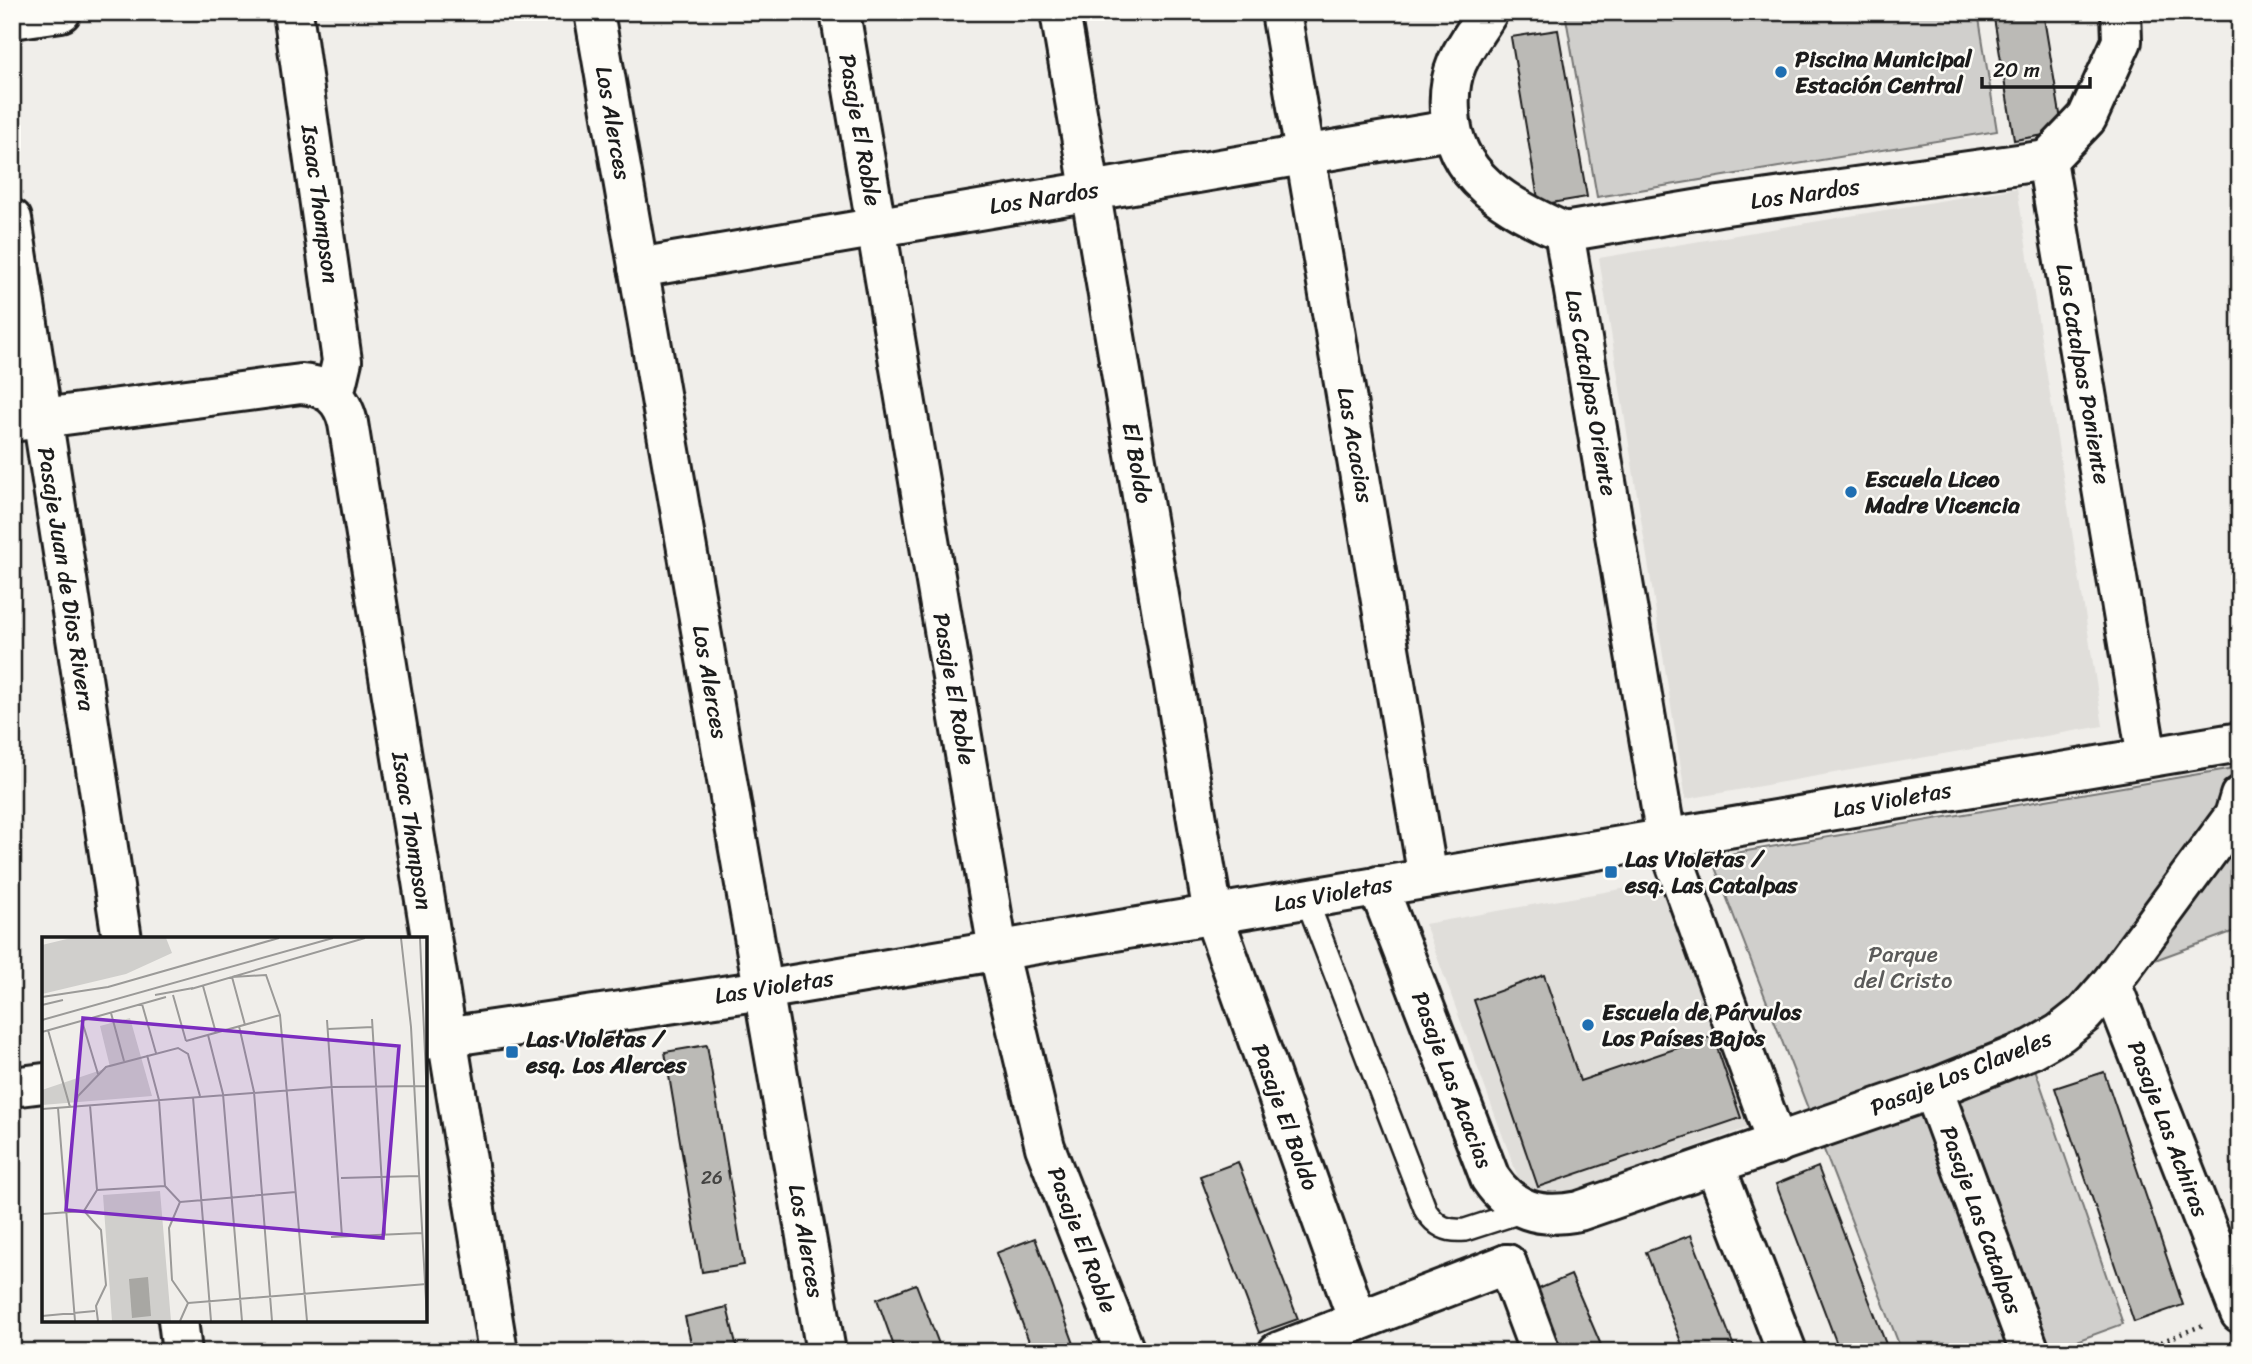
<svg xmlns="http://www.w3.org/2000/svg" width="2252" height="1364" viewBox="0 0 2252 1364" font-family="Sriracha,sans-serif">
<rect width="100%" height="100%" fill="#f0eeea"/>
<filter id="ink" filterUnits="userSpaceOnUse"><feTurbulence type="fractalNoise" baseFrequency=".0143" numOctaves="2"/><feDisplacementMap in="SourceGraphic" scale="14" xChannelSelector="R" yChannelSelector="G"/><feConvolveMatrix kernelMatrix="1 2 1 2 8 2 1 2 1" color-interpolation-filters="sRGB"/></filter>
<g filter="url(#ink)">
<!-- built -->
<g fill="#e0deda">
<path d="M2017,188L2103,726L1686,799L1599,258Z"/>
<path d="M1661,882L1752,1126L1543,1202L1524,1194L1425,924Z"/>
</g>
<!-- green -->
<g fill="#d0cfcc" stroke="#767674" stroke-width="2">
<path d="M1565,12H1978L1997,131L1597,197Z"/>
<path d="M2240,767V929L2144,964L2024,1037L2123,1324L2046,1352H1902L1711,857Z"/>
</g>
<!-- building -->
<g fill="#bbbab6" stroke="#1c1c1c" stroke-width="2">
<path d="M1993,12H2043L2063,132L2014,140Z"/>
<path d="M1558,30L1587,197L1539,205L1511,37Z"/>
<path d="M1544,975L1580,1081L1713,1036L1741,1118L1538,1187L1474,1000Z"/>
<path d="M707,1045L744,1265L702,1272L665,1052Z"/>
<path d="M2104,1072L2183,1305L2134,1322L2055,1088Z"/>
<path d="M1238,1162L1298,1319L1259,1333L1200,1176Z"/>
<path d="M1818,1167L1889,1352H1840L1776,1184Z"/>
<path d="M1691,1235L1736,1352H1685L1646,1252Z"/>
<path d="M1035,1238L1077,1352H1033L996,1253Z"/>
<path d="M1571,1275L1604,1352H1559L1534,1291Z"/>
<path d="M916,1284L942,1352H896L877,1299Z"/>
<path d="M727,1307L738,1352H693L685,1317Z"/>
</g>
<g fill="none" stroke-linecap="round" stroke-linejoin="round">
<!-- service casing -->
<g stroke="#1c1c1c" stroke-width="26">
<path id="service" d="M1306,898L1426,1211C1436,1226 1447,1232 1465,1230L1524,1211"/>
</g>
<!-- minor casing -->
<g stroke="#1c1c1c" stroke-width="44">
<g id="minor">
<path d="M293,12L342,361L334,395"/>
<path d="M594,12L826,1352"/>
<path d="M840,12L998,950L1045,1147L1125,1352"/>
<path d="M1060,12L1213,914L1358,1321"/>
<path d="M1281,12L1428,878"/>
<path d="M1488,12C1478,29 1465,45 1457,63C1451,77 1449,96 1450,111C1452,178 1509,207 1564,232"/>
<path d="M12,19L61,12"/>
<path d="M2047,160L2147,757"/>
<path d="M2047,160L2087,118L2122,41L2121,12"/>
<path d="M12,219L122,939"/>
<path d="M1564,232L1666,838L1777,1144"/>
<path d="M1564,232L1719,206L2047,160"/>
<path d="M638,268L1450,130"/>
<path d="M12,422L301,384C327,386 342,398 348,423L498,1352"/>
<path d="M1378,886L1490,1178C1512,1211 1540,1219 1579,1211L1933,1089L2032,1049L2060,1033L2084,1014L2111,983L2234,816L2240,796"/>
<path d="M2111,983L2240,1313"/>
<path d="M425,1040L763,990L2240,742"/>
<path d="M12,1087L44,1083"/>
<path d="M1933,1089L2030,1352"/>
<path d="M1715,1165L1787,1352"/>
<path d="M1507,1264L1540,1352"/>
<path d="M178,1320L182,1352"/>
<path d="M1278,1352L1507,1264"/>
</g>
</g>
<!-- path -->
<path stroke="#1c1c1c" stroke-width="4.5" stroke-dasharray="2 5" stroke-linecap="butt" d="M2135,1352L2206,1324"/>
<!-- service -->
<use href="#service" stroke="#fdfcf7" stroke-width="21"/>
<!-- minor -->
<use href="#minor" stroke="#fdfcf7" stroke-width="38"/>
</g>
</g>
<!-- markers -->
<g fill="#1f6fb2" stroke="#fdfcf7" stroke-width="2.5">
<circle cx="1781" cy="72" r="7"/>
<circle cx="1851" cy="492" r="7"/>
<rect x="1604" y="865" width="14" height="14" rx="3.5"/>
<circle cx="1588" cy="1025" r="7"/>
<rect x="505" y="1045" width="14" height="14" rx="3.5"/>
</g>
<g text-anchor="middle" dominant-baseline="central" stroke-width="5" stroke-linejoin="round" paint-order="stroke">
<!-- number labels -->
<g font-size="19" fill="#444442">
<text x="712" y="1177">26</text>
</g>
<!-- poi labels -->
<g font-size="23" font-weight="bold" fill="#1c1c1c" stroke="#fdfcf7" text-anchor="start">
<text x="1795" y="59">Piscina Municipal<tspan x="1795" dy="26">Estación Central</tspan></text>
<text x="1865" y="479">Escuela Liceo<tspan x="1865" dy="26">Madre Vicencia</tspan></text>
<text x="1625" y="859">Las Violetas /<tspan x="1625" dy="26">esq. Las Catalpas</tspan></text>
<text x="1602" y="1012">Escuela de Párvulos<tspan x="1602" dy="26">Los Países Bajos</tspan></text>
<text x="526" y="1039">Las Violetas /<tspan x="526" dy="26">esq. Los Alerces</tspan></text>
</g>
<!-- street labels -->
<g font-size="23" fill="#1c1c1c" stroke="#fdfcf7">
<text transform="translate(613 123) rotate(80)">Los Alerces</text>
<text transform="translate(860 130) rotate(80)">Pasaje El Roble</text>
<text transform="translate(1805 194) rotate(-8)">Los Nardos</text>
<text transform="translate(1044 198) rotate(-9)">Los Nardos</text>
<text transform="translate(320 204) rotate(82)">Isaac Thompson</text>
<text transform="translate(2083 374) rotate(80)">Las Catalpas Poniente</text>
<text transform="translate(1591 393) rotate(80)">Las Catalpas Oriente</text>
<text transform="translate(1355 445) rotate(80)">Las Acacias</text>
<text transform="translate(1137 463) rotate(80)">El Boldo</text>
<text transform="translate(66 579) rotate(81)">Pasaje Juan de Dios Rivera</text>
<text transform="translate(710 682) rotate(80)">Los Alerces</text>
<text transform="translate(954 689) rotate(80)">Pasaje El Roble</text>
<text transform="translate(1892 800) rotate(-10)">Las Violetas</text>
<text transform="translate(412 831) rotate(81)">Isaac Thompson</text>
<text transform="translate(1333 894) rotate(-10)">Las Violetas</text>
<text transform="translate(774 987) rotate(-9)">Las Violetas</text>
<text transform="translate(1961 1073) rotate(-22)">Pasaje Los Claveles</text>
<text transform="translate(1452 1080) rotate(69)">Pasaje Las Acacias</text>
<text transform="translate(1285 1117) rotate(70)">Pasaje El Boldo</text>
<text transform="translate(2168 1129) rotate(69)">Pasaje Las Achiras</text>
<text transform="translate(1981 1220) rotate(70)">Pasaje Las Catalpas</text>
<text transform="translate(1082 1240) rotate(69)">Pasaje El Roble</text>
<text transform="translate(806 1241) rotate(80)">Los Alerces</text>
</g>
<!-- park labels -->
<g font-size="23" fill="#5b5b5a" stroke="#fdfcf7">
<text x="1903" y="954">Parque<tspan x="1903" dy="26">del Cristo</tspan></text>
</g>
</g>
<!-- overview -->
<g transform="translate(42 937)">
<rect width="385" height="385" fill="#f0eeea"/>
<path d="M29,1H124L130,16L84,37L0,57V8ZM88,81L110,159L0,168V153L68,130L58,89ZM118,254L129,384H70L61,258Z" fill="#d0cfcc"/>
<path d="M106,340L109,379L90,381L87,342Z" fill="#a8a7a3"/>
<path fill="none" stroke="#9b9a98" stroke-width="2" d="M359,1L369,90L385,382M378,1L385,163M190,40L224,38L238,78L265,384M190,40L203,88M161,49L174,96M149,52L323,1M113,58L151,51M131,58L144,104M0,60L66,50L237,1M100,67L114,116M0,68L21,63M69,76L82,124M330,82L343,298M0,83L291,1M285,83L300,300M40,84L56,137M197,89L212,155L230,384M286,92L331,90M6,93L28,170M0,95L124,60M166,98L181,157L200,384M144,104L238,78M105,118L117,163L123,249M151,160L169,384M48,168L55,253L42,274L59,293L64,348L54,369L56,384M33,169L36,159L64,130L136,111L146,117L158,159M16,171L33,384M0,172L291,150L385,149M299,241L377,239M123,249L138,265L127,291L130,343L146,366L138,384M55,253L123,249M138,265L254,255M0,277L42,274M289,300L380,296M146,366L385,347M0,379L53,374"/>
<path fill="#7b2cbf" fill-opacity="0.15" stroke="#7b2cbf" stroke-width="3.5" d="M41,81L357,109L341,301L24,273Z"/>
<rect width="385" height="385" fill="none" stroke="#1c1c1c" stroke-width="3.5"/>
</g>
<!-- margin -->
<rect width="2252" height="1364" fill="none" stroke="#fdfcf7" stroke-width="42"/>
<rect x="21" y="21" width="2210" height="1322" fill="none" stroke="#1c1c1c" stroke-width="2.5" filter="url(#ink)"/>
<!-- scale -->
<path d="M1982 77v10h108v-10" fill="none" stroke="#1c1c1c" stroke-width="3.5"/>
<text x="1993" y="77" font-size="21" fill="#1c1c1c" stroke="#fdfcf7" stroke-width="5" paint-order="stroke">20 m</text>
</svg>
